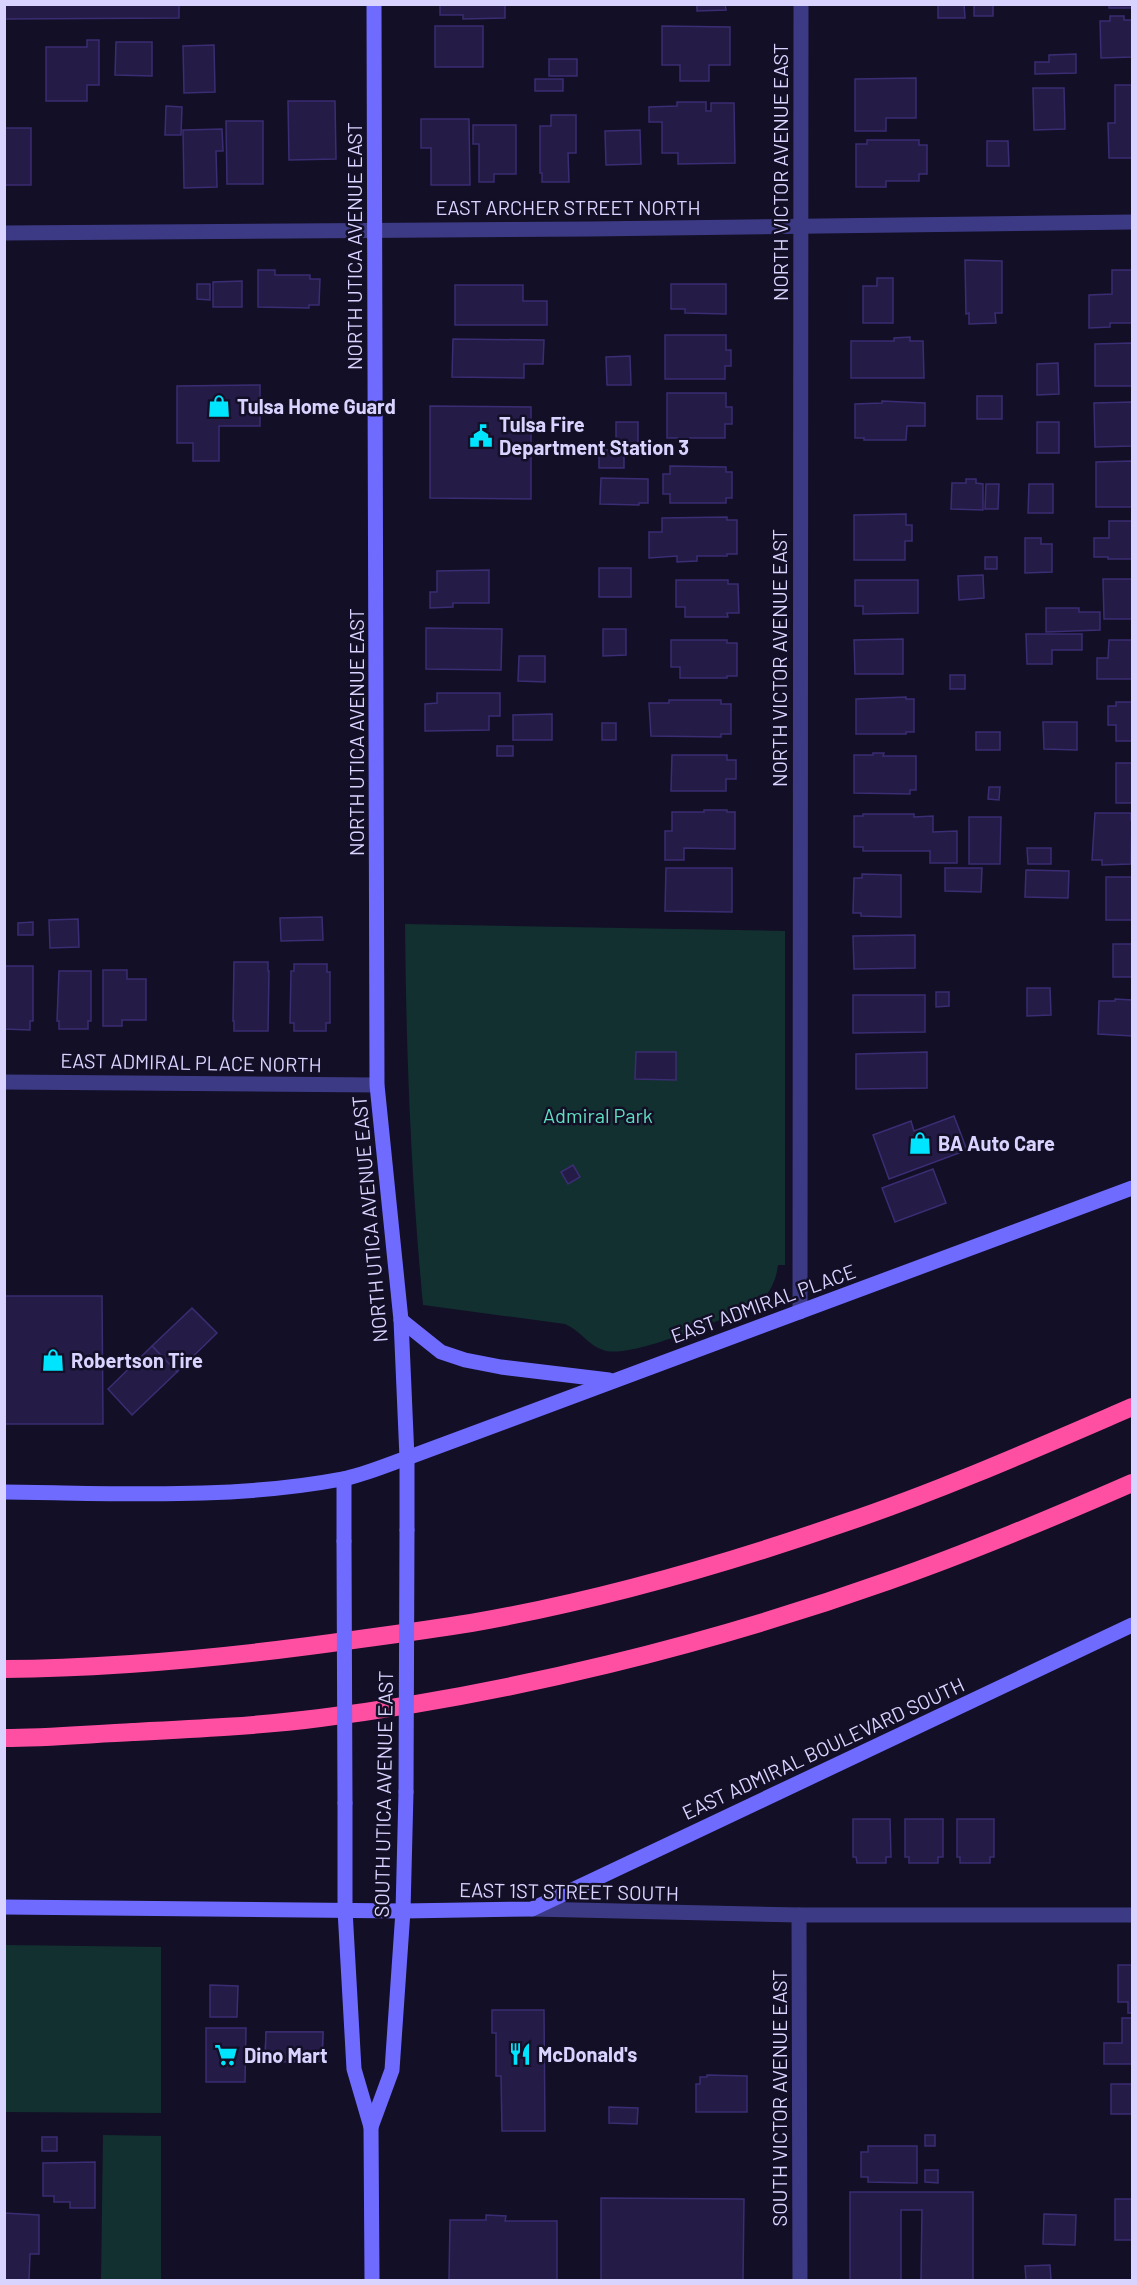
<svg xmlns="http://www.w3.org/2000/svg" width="1137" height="2285" viewBox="0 0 1137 2285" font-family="Barlow,sans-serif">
<rect width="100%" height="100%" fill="#130f26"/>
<!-- green -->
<g fill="#12302f">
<path d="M405,924L785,931V1265H778C776,1283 767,1300 750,1308C720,1319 630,1360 603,1350C588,1345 580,1330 565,1324L423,1305C411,1178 406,1051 405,924Z"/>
<path d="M5,1945L161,1947V2113L5,2112Z"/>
<path d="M103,2135L161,2136V2280H101Z"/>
</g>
<!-- building -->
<g fill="#241b47" stroke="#3b2d73" stroke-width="1.5">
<path d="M4,4H179V18L4,19Z"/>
<path d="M440,4H505V18L463,19V15H440Z"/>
<path d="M697,4H725L726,10L697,11Z"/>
<path d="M938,4H964L965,18H938Z"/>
<rect x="974" y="4" width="19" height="12"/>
<rect x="1109" y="4" width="23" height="4"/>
<path d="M1110,16H1124V20H1132V57L1101,58L1100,21H1110Z"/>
<rect x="435" y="26" width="48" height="41"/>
<path d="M662,26L730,27V65H709V81H680V65H662Z"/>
<path d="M87,40H99V85H87V101H46V47H87Z"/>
<path d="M116,42H152V76L115,75Z"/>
<path d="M214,45L215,92L184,93L183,46Z"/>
<path d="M1076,54V73L1035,74V62H1049V55Z"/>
<rect x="549" y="59" width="28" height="17"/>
<path d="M916,78V118H886V131H855V79Z"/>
<rect x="535" y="79" width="28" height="12"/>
<path d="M1115,85H1132V158H1109L1108,123H1115Z"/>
<path d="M1033,88H1064L1065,129L1034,130Z"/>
<path d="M288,101H335L336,159L289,160Z"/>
<path d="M677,102H706V111H711V103H734L735,163L678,164V153H662V122H649V107L677,106Z"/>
<path d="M166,106L182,107L181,135H165Z"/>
<path d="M551,115H576V153H568L569,182H542V173H540V126H551Z"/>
<path d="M421,119H469L470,185H431V148H421Z"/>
<path d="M226,121H263V184H227Z"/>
<path d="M473,125H516V174H494V182H479V144H473Z"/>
<path d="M5,128H31V185H4Z"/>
<path d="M222,129L223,151H216L217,187L184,188L183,130Z"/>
<path d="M640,130L641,164L606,165L605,131Z"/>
<path d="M867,140H919V145H927V174H919V181H886V187H856V144H867Z"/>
<path d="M987,141H1008L1009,166H987Z"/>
<path d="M965,260L1002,261V313H995L996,323L969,324V313L966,314Z"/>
<path d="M258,270H275V275H310V279H320L319,305H309V308L258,307Z"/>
<path d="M1112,270H1132V323H1110V327L1089,328V295L1112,294Z"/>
<path d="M877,278H893V323H863V286H877Z"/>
<path d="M242,281V307H213V282Z"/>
<path d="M197,284H210V300L197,299Z"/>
<path d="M671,284H726V314L685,313V309H671Z"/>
<path d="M455,285H523V301H547V325H455Z"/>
<path d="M665,335H726V350H731V366H725V379H665Z"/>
<path d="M910,337V341H923L924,378H851V341H894V338Z"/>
<path d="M453,339L544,340L543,364H524V378L452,377Z"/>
<path d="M1132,343V386H1095V344Z"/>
<path d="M630,356L631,385H607L606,357Z"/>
<path d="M1058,363L1059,394L1037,395V364Z"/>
<path d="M260,385V426H219V461H193V443H177V386Z"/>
<path d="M667,393H726V407H732V424H725V438H667Z"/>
<rect x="977" y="396" width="25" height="23"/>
<path d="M882,401L925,403V426H907L906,440H864V438H855V404L882,403Z"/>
<path d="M1132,402V446L1095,447L1094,403Z"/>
<path d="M430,406L531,407V499L430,498Z"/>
<rect x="616" y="422" width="22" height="24"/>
<rect x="1037" y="422" width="22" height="31"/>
<rect x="599" y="450" width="25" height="18"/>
<path d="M1132,461V507H1096V462Z"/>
<path d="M670,466L726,467V472H732V498H726V503H670V494H663V474H670Z"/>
<path d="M601,478L648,479V503H639V505L600,504Z"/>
<path d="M966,479H976V483L983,484V510L951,509L952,483H966Z"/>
<path d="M986,484H999L998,509H985Z"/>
<path d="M1029,484H1053V513H1028Z"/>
<path d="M906,514V525H912V541H905V560H854V515Z"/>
<path d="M727,517V520H737V554H727V556H697V561L677,562V556L649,558V532H662V518Z"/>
<path d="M1109,521H1132V559H1108V557H1094V538H1109Z"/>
<path d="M1025,538H1041V544H1052V572L1025,573Z"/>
<rect x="985" y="557" width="12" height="12"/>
<rect x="599" y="568" width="32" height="29"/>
<path d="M489,570V603H453V607L430,608V592H437V571Z"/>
<path d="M983,575L984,598L959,600L958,576Z"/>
<path d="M1103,579H1132V619H1104Z"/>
<path d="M676,580H728V584H738L739,613H727L728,617H685V607H676Z"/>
<path d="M855,580H918V613L863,614V606H855Z"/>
<path d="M1046,608H1079V612H1100V630L1046,632Z"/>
<path d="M426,628L502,629L501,670L426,669Z"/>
<path d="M603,629H626V655L603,656Z"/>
<path d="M1026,634H1082V650H1052V664H1027Z"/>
<path d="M903,639V674H855L854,640Z"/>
<path d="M671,640H727V643H737V676H727V678H680V667H671Z"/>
<path d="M1109,640H1132V679H1097V658H1108Z"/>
<path d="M519,656H545V682L518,681Z"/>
<rect x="950" y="675" width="15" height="14"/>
<path d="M437,693H500V716H489V730L425,731V704L437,703Z"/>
<path d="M906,697V699H914V732H906V734H856V699Z"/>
<path d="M669,700H721V704H731V734H721V737L651,736L649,703H669Z"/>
<path d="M1116,702H1132V741H1116V725H1108V706H1116Z"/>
<path d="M552,714V740H513V715Z"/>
<path d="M1043,722H1077V750L1044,749Z"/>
<rect x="602" y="723" width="14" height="17"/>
<rect x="976" y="732" width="24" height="18"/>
<rect x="497" y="746" width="16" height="10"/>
<path d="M873,753H884L883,756H916V790H910V794L854,793V755H873Z"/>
<path d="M672,755H727V760H736V779H726V791H671Z"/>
<rect x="1116" y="763" width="16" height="40"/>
<path d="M989,787H1000L999,800L988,799Z"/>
<path d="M704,810H727V812H735V849L684,848V860H665V831H672V812H704Z"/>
<path d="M1095,813H1131V820H1132L1131,864L1102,865V860H1092Z"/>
<path d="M863,814H914V817L933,816V832L957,831V863H930V851H863V847H854V816H863Z"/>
<path d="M969,817H1001L1000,864H969Z"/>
<path d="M1027,848H1051V864H1028Z"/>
<path d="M666,868H732V912L665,911Z"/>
<path d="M945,868H982L981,892L945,891Z"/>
<path d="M1026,870L1069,871L1068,898L1025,897Z"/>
<path d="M862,874L901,875V917L861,916V913H853L854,878H862Z"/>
<rect x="1106" y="877" width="26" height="43"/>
<path d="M322,917L323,940L281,941L280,918Z"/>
<path d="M78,919L79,947L50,948L49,920Z"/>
<path d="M33,922V935H18V923Z"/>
<path d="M915,935V968L854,969L853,936Z"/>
<rect x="1113" y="944" width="19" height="33"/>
<path d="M234,962H268V971H269L268,1031H234V1021H233Z"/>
<path d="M294,964H327V972H330V1023H326V1031H294V1023H290L291,971H294Z"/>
<path d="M4,966H33V1021H30V1030L4,1029Z"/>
<path d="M103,970H127V979H146V1020H122V1026H103Z"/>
<path d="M59,971H91V1021H88V1029H59V1021H57Z"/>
<path d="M1027,988H1050L1051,1015L1027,1016Z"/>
<path d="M936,992H949V1006L936,1007Z"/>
<path d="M853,995H925V1032L853,1033Z"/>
<path d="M1115,999L1132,1000V1036L1098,1034L1099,1001H1115Z"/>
<path d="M636,1052H676V1080L635,1079Z"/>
<path d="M927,1052V1088L856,1089V1054Z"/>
<path d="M954,1116L967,1150L889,1179L873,1135L911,1121L914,1131Z"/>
<path d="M573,1165L580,1177L568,1184L561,1172Z"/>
<path d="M933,1169L946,1203L895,1222L882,1188Z"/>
<path d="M4,1296H102L103,1424H4Z"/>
<path d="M192,1308L217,1333L177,1372L152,1346Z"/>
<path d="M152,1346L177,1372L132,1415L108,1389Z"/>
<path d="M853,1819H890L891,1857H886V1863H857L856,1857H853Z"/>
<path d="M905,1819H943V1857H938V1863H909V1857H905Z"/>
<path d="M957,1819H994V1857H990V1863H960V1857H957Z"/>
<path d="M1118,1965H1132V2013H1128V2002H1118Z"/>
<path d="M210,1985L238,1986L237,2017H210Z"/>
<path d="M492,2010H544L545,2131H502L501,2076H496V2033H492Z"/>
<path d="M1122,2018H1132V2064H1104V2043H1122Z"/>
<path d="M206,2028H246L245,2082H206Z"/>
<path d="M266,2032H323L322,2061L265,2062Z"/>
<path d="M266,2032H323L322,2061L265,2062Z"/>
<path d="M707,2075L747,2076V2112H696V2084H700V2077H707Z"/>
<rect x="1111" y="2084" width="21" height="30"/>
<path d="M609,2107L638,2108L637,2124L609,2123Z"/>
<rect x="925" y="2135" width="10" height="11"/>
<rect x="42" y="2137" width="15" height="14"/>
<path d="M868,2146H917V2183L868,2182V2177H861V2152H868Z"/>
<path d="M95,2162V2208H70V2202H54V2196H43V2163Z"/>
<path d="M925,2170H938V2183L925,2182Z"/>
<path d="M850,2192H973V2280H921L922,2210H901V2280H850Z"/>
<path d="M601,2198L744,2199L743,2280H601Z"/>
<rect x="1115" y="2199" width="17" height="41"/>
<path d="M4,2213L39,2215V2254H30L29,2280H4Z"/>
<path d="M1044,2214L1076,2215L1075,2245L1043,2244Z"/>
<path d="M486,2215L506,2216L505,2221H557V2280H449L450,2220H486Z"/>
<path d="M1050,2265L1051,2280H1026L1025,2266Z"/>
</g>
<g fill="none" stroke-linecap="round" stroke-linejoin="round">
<!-- street -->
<g stroke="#3d3a85" stroke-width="15">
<path d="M4,233L590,229L1132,222"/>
<path d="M4,1082L377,1085"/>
<path d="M800,1312L801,4"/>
<path d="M532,1909L799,1915H1132"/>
<path d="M799,1915L800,2280"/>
</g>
<!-- secondary -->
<g stroke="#6f6bff" stroke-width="15">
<path d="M374,4L377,1085L401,1320L407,1458V1530"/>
<path d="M401,1320L441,1352L465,1360L501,1367L609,1380"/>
<path d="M4,1492C117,1493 231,1500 342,1479C364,1475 386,1465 407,1458L1132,1188"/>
<path d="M344,1541V1479"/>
<path d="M345,1803V1910L354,2069L371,2127L372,2280"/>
<path d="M4,1907L403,1911L532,1909L1132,1625"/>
<path d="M371,2127L392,2070L403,1911L406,1792"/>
</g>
<!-- highway -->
<g stroke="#ff4fa3" stroke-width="18">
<path d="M4,1669C124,1668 242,1656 360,1639C397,1634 434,1629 471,1623C597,1601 723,1565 844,1523C942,1490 1037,1448 1132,1407"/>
<path d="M4,1738C47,1738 90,1734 133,1732C195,1729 258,1726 320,1718C509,1694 708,1645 888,1581C971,1552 1052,1518 1132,1483"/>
</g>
<!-- secondary-bridge -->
<g stroke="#6f6bff" stroke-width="15">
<path d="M344,1541L345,1803"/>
<path d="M406,1792L407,1530"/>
</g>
</g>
<!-- icons -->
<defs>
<g id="shop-bare" transform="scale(1.8)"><path d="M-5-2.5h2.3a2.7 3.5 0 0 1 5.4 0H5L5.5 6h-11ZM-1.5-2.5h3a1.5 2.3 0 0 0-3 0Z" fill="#00e5ff" stroke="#130f26" stroke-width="2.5" paint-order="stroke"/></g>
<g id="civic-bare" transform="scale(1.8)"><path d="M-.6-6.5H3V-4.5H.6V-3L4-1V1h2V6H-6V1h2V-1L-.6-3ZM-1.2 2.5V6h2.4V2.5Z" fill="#00e5ff" stroke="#130f26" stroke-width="2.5" paint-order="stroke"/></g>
<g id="restaurant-bare" transform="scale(1.8)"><path d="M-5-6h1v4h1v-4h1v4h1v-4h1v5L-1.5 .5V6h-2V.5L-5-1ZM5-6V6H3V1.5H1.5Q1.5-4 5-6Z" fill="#00e5ff" stroke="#130f26" stroke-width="2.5" paint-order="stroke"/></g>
<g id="supermarket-bare" transform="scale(1.8)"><path d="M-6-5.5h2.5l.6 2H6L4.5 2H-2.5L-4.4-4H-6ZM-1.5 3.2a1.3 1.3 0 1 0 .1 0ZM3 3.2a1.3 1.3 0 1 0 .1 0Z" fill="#00e5ff" stroke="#130f26" stroke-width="2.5" paint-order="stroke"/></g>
</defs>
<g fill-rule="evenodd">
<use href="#shop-bare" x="219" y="406"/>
<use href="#civic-bare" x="481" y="436"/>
<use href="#shop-bare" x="920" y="1143"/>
<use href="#shop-bare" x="53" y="1360"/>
<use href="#restaurant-bare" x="520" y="2054"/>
<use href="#supermarket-bare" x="226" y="2055"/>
</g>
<g text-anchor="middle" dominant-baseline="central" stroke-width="5" stroke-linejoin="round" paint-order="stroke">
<!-- street labels -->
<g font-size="20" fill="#d9d4ff" stroke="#130f26">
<text transform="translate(780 172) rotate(-90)">NORTH VICTOR AVENUE EAST</text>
<text x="568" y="207">EAST ARCHER STREET NORTH</text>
<text transform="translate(354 246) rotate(-90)">NORTH UTICA AVENUE EAST</text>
<text transform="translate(779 658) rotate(-90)">NORTH VICTOR AVENUE EAST</text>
<text transform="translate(356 732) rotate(-90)">NORTH UTICA AVENUE EAST</text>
<text transform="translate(191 1062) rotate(1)">EAST ADMIRAL PLACE NORTH</text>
<text transform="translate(369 1219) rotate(-95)">NORTH UTICA AVENUE EAST</text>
<text transform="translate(763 1303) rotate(-20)">EAST ADMIRAL PLACE</text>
<text transform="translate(823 1748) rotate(-25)">EAST ADMIRAL BOULEVARD SOUTH</text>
<text transform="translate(383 1794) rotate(-89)">SOUTH UTICA AVENUE EAST</text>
<text transform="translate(569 1891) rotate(1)">EAST 1ST STREET SOUTH</text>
<text transform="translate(779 2098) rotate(-90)">SOUTH VICTOR AVENUE EAST</text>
</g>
<!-- poi labels -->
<g font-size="20" font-weight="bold" fill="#d9d4ff" stroke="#130f26" text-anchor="start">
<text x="237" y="406">Tulsa Home Guard</text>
<text x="499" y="424">Tulsa Fire<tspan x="499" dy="23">Department Station 3</tspan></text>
<text x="938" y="1143">BA Auto Care</text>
<text x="71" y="1360">Robertson Tire</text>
<text x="538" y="2054">McDonald's</text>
<text x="244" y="2055">Dino Mart</text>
</g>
<!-- park labels -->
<g font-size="20" fill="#5fe0c0" stroke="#130f26">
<text x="598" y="1115">Admiral Park</text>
</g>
</g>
<!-- border -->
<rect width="1137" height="2285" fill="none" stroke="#d9d4ff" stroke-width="12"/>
</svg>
